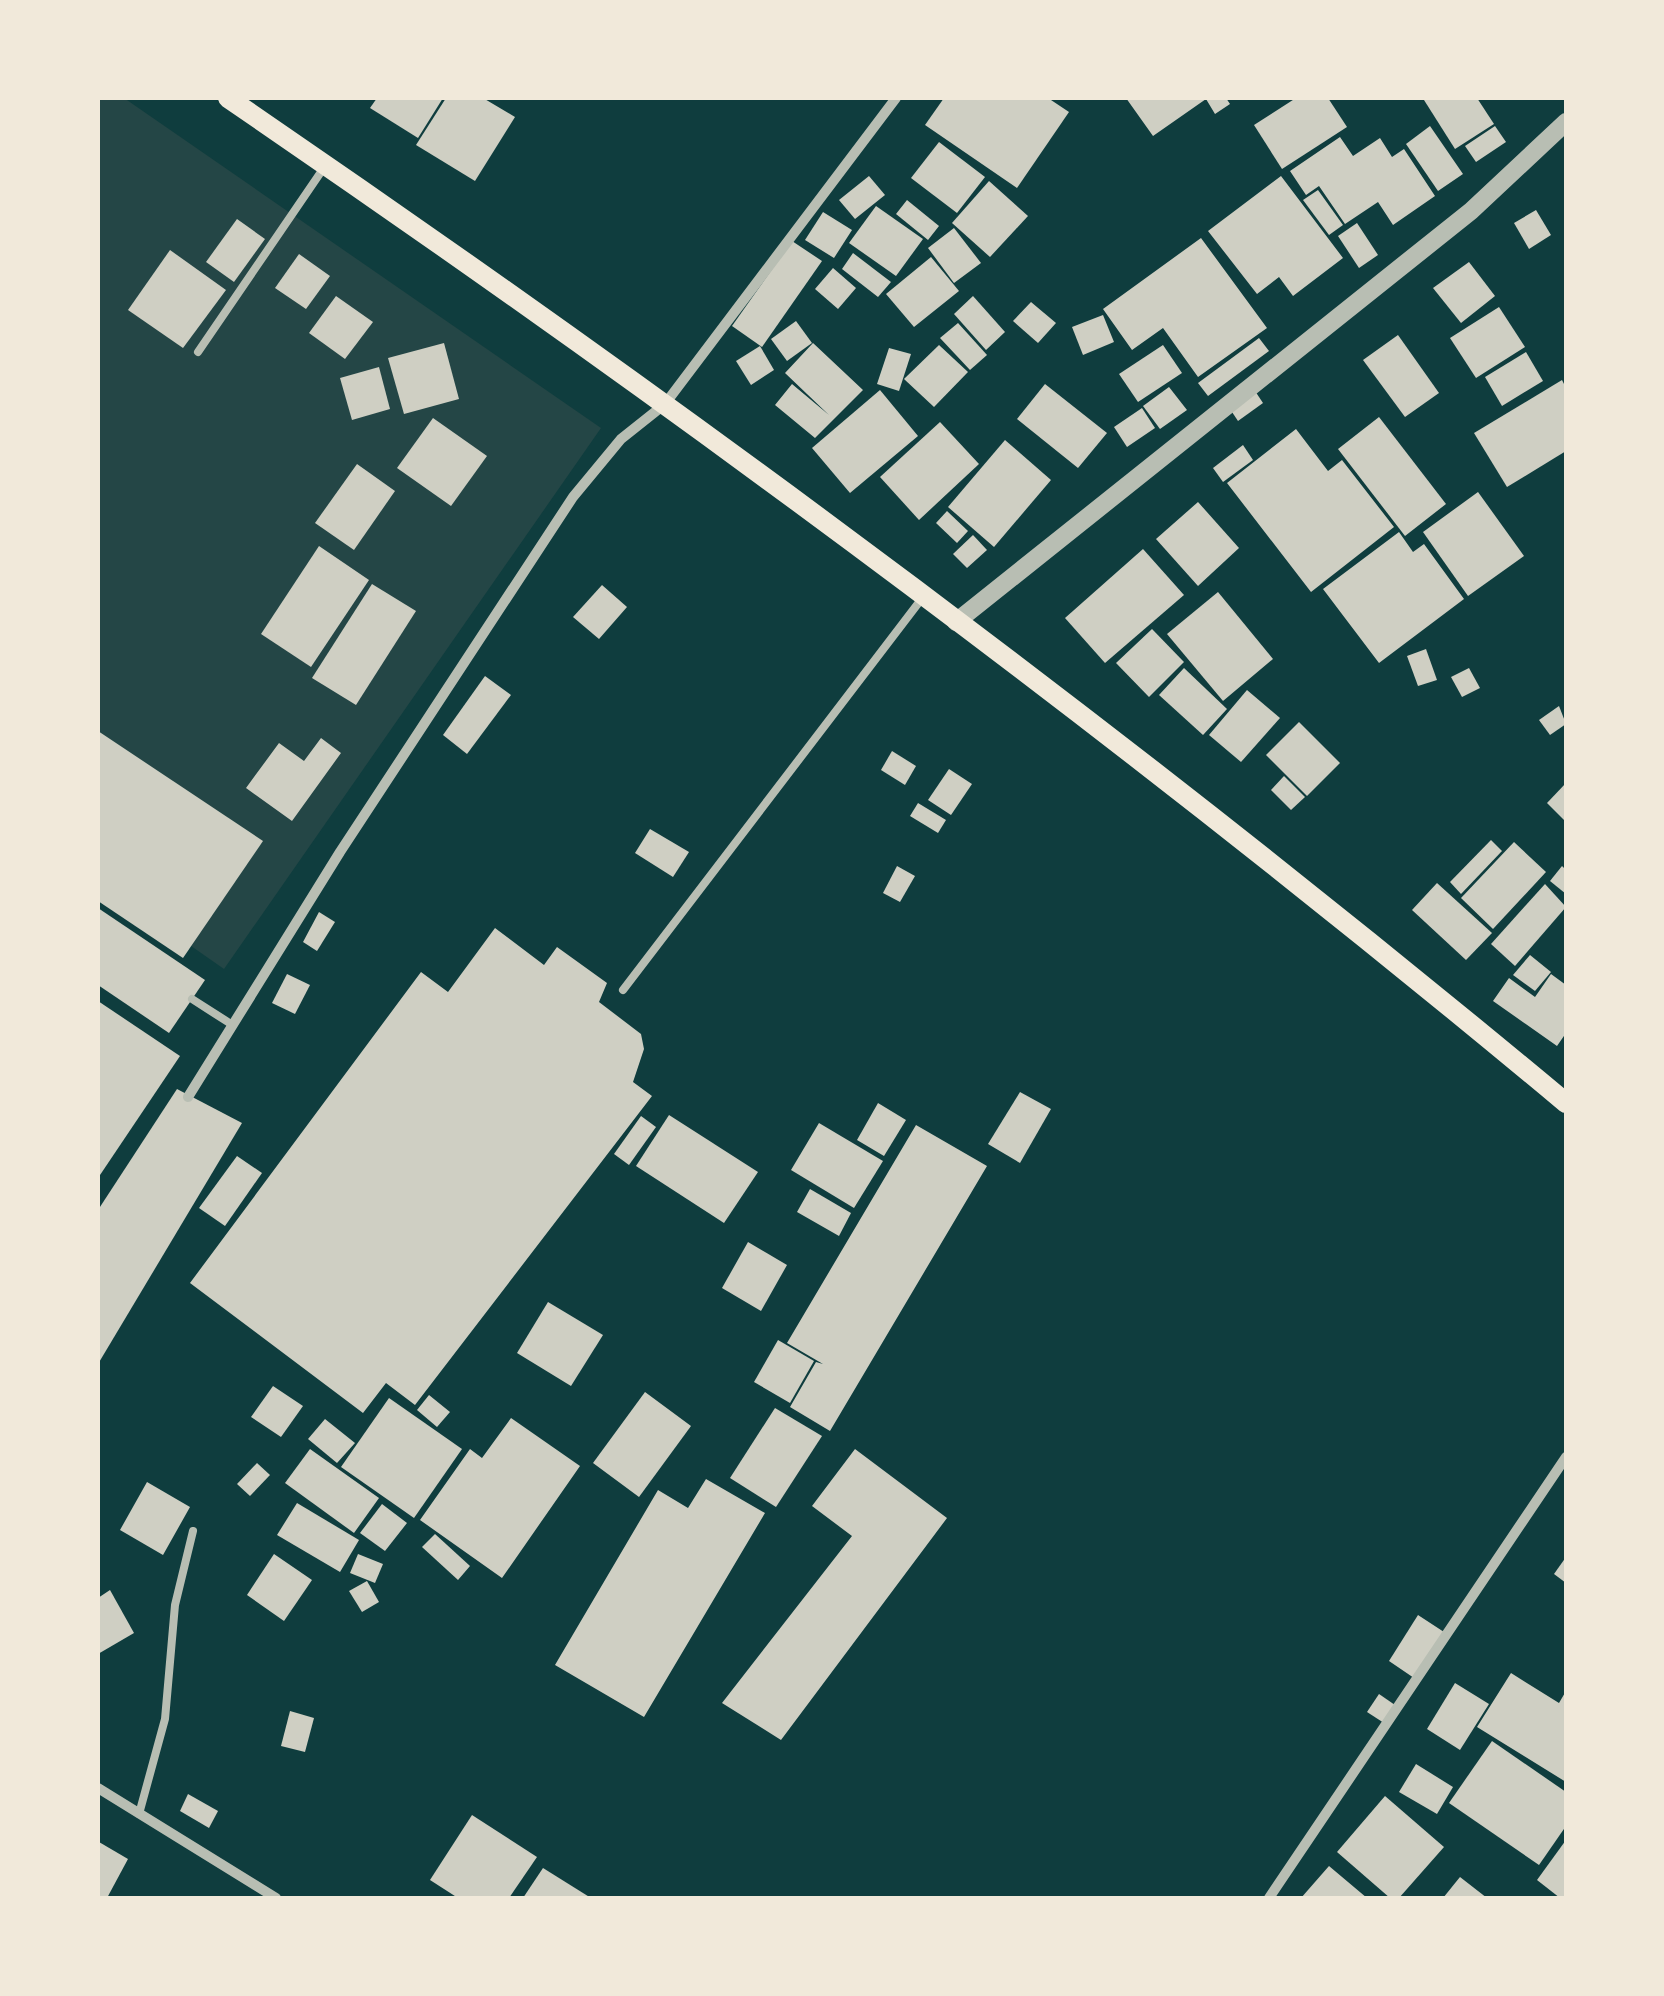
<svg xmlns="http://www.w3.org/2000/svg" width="1664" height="1996" viewBox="0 0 1664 1996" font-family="'Crimson Pro',serif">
<rect width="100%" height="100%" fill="#0f3d3e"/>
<!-- green -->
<path fill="#244646" d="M98,98H124L601,428L224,969L98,881Z"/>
<!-- building -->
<g fill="#cfcfc3">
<path d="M377,98H443L418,138L370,108Z"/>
<path d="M446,98H483L515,117L475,181L416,145Z"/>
<path d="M944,98H1048L1069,112L1017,188L925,125Z"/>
<path d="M1126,98H1226L1230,104L1215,114L1206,99L1153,136Z"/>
<path d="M1296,98H1328L1347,127L1282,169L1254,125Z"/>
<path d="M1428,98H1477L1494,124L1455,149L1424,100Z"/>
<path d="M1430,126L1463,174L1438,191L1406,144Z"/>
<path d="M1495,126L1506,142L1476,162L1465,146Z"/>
<path d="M1340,137L1353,156L1380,138L1392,157L1404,149L1435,196L1393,225L1378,202L1345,224L1319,186L1306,195L1290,171Z"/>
<path d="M939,142L985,177L957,213L911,178Z"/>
<path d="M869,176L885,195L855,219L839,200Z"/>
<path d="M1281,176L1343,258L1293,296L1279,277L1257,294L1208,231Z"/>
<path d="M989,181L1028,216L990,257L952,223Z"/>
<path d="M1318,190L1343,225L1329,235L1303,200Z"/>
<path d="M907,200L939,226L928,240L896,214Z"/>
<path d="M876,206L923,239L896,276L849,243Z"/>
<path d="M1536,210L1551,235L1529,249L1514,223Z"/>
<path d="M823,212L852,230L834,258L805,240Z"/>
<path d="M237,219L265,239L234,282L206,262Z"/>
<path d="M1357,223L1378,255L1359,268L1338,236Z"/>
<path d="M954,228L981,263L954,283L928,248Z"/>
<path d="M1201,238L1267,328L1198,377L1163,328L1132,350L1103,309Z"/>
<path d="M792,241L822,261L762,347L732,326Z"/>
<path d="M170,250L226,290L183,348L128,310Z"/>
<path d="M853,253L891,282L878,297L842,269Z"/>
<path d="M299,254L330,276L306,309L275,288Z"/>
<path d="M931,257L959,291L914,327L886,294Z"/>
<path d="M1469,262L1495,296L1461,323L1433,288Z"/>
<path d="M833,268L856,288L838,309L815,289Z"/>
<path d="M336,296L373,322L345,359L309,333Z"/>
<path d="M973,296L1005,332L986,350L954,314Z"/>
<path d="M1031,302L1056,323L1038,343L1013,321Z"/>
<path d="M1499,307L1525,347L1476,378L1450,338Z"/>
<path d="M1103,315L1114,342L1083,355L1072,327Z"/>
<path d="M796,321L812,343L787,361L771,339Z"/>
<path d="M958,323L987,355L970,370L940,338Z"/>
<path d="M1398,335L1439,393L1405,417L1363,360Z"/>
<path d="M1259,338L1269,351L1208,396L1198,383Z"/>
<path d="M444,343L459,399L404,414L388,358Z"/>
<path d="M813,343L863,390L815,438L775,405L792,384L829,415L785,373Z"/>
<path d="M939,345L968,372L934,407L904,379Z"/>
<path d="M1163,345L1182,373L1138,402L1119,374Z"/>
<path d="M760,346L774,370L751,385L736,361Z"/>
<path d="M889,348L911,354L899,391L877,384Z"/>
<path d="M1526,352L1543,381L1502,406L1485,377Z"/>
<path d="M379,367L390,409L352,420L340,378Z"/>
<path d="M1562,380L1566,388V451L1507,487L1474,433Z"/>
<path d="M1045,384L1107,433L1078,468L1017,419Z"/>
<path d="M1169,387L1187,410L1160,429L1143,406Z"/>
<path d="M880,390L918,436L850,493L812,448Z"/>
<path d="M1255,391L1263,403L1238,421L1230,409Z"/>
<path d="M1142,408L1155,428L1127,447L1114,427Z"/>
<path d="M1379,417L1446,504L1405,536L1338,449Z"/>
<path d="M433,418L487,456L451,506L397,468Z"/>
<path d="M940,422L979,464L919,520L880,477Z"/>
<path d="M1296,429L1328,471L1342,460L1394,527L1311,592L1227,483Z"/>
<path d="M1005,440L1051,480L994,547L948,507Z"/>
<path d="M1243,445L1253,460L1223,482L1213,468Z"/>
<path d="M357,464L395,491L354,550L315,523Z"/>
<path d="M1478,492L1524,556L1468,596L1423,532Z"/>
<path d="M1198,502L1239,548L1198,586L1156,539Z"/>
<path d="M947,511L968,531L957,543L936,523Z"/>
<path d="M1399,532L1413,552L1424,544L1464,599L1379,663L1323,589Z"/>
<path d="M973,535L987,550L967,568L953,554Z"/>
<path d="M319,546L369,580L311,667L261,634Z"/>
<path d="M1143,549L1184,595L1105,663L1065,618Z"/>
<path d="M372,584L416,611L356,705L312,678Z"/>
<path d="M602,585L627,607L599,639L573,617Z"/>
<path d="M1218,592L1273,659L1223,701L1167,634Z"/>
<path d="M1152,629L1184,662L1149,697L1116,663Z"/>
<path d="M1426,649L1437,680L1418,686L1407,656Z"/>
<path d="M1184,668L1227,709L1203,735L1159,695Z"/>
<path d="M1469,668L1480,688L1462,697L1451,677Z"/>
<path d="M485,676L511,695L467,754L443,735Z"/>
<path d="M1247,690L1280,718L1241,762L1209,735Z"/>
<path d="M1559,706L1566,724L1550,735L1539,720Z"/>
<path d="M1299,722L1340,763L1307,796L1266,755Z"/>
<path d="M98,731L263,841L183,958L98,901Z"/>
<path d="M321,738L341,753L292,821L246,788L279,743L304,761Z"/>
<path d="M892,751L916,766L905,785L881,770Z"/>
<path d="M949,769L972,784L951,815L928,800Z"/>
<path d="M1284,776L1305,797L1291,810L1271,790Z"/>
<path d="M1566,783V822L1547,803Z"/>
<path d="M918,803L946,820L938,833L910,816Z"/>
<path d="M650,829L689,852L673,877L635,853Z"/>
<path d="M1491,840L1502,851L1461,894L1450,882Z"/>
<path d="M1514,842L1546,872L1493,929L1461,898Z"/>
<path d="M897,866L915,876L900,902L883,893Z"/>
<path d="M1562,866L1566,870V894L1550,881Z"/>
<path d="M1437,883L1492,933L1466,960L1412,910Z"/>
<path d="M1545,884L1566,907L1515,966L1491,944Z"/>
<path d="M98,908L205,980L169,1033L98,985Z"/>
<path d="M319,912L335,922L317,951L303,942Z"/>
<path d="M495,928L544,965L557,947L607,983L599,1002L641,1034L644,1049L633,1082L652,1096L415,1405L386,1383L363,1413L190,1283L421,972L448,992Z"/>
<path d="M1530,955L1551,972L1535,991L1513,975Z"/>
<path d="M287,974L310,985L295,1014L272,1003Z"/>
<path d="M1551,974L1566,985V1033L1557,1046L1493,1001L1509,978L1535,997Z"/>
<path d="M98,1001L180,1056L98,1178Z"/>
<path d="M177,1089L242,1123L98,1364V1210Z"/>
<path d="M1020,1092L1051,1109L1020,1163L988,1144Z"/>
<path d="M878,1103L906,1120L884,1156L857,1140Z"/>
<path d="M669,1115L758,1172L724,1223L636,1166Z"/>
<path d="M641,1116L656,1127L629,1165L614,1154Z"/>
<path d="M819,1123L883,1161L854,1208L791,1170Z"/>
<path d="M916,1125L987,1166L830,1431L790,1407L816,1362L823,1364L787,1343Z"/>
<path d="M237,1156L262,1173L225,1226L199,1208Z"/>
<path d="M810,1189L851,1213L839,1236L797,1212Z"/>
<path d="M748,1242L787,1265L761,1311L722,1288Z"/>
<path d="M548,1302L603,1335L571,1386L517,1353Z"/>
<path d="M778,1340L814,1361L790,1403L754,1382Z"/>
<path d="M273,1386L303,1406L281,1437L251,1417Z"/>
<path d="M645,1392L691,1426L639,1497L593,1463Z"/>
<path d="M429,1395L450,1412L437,1427L417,1410Z"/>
<path d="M389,1398L462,1449L414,1518L341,1467Z"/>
<path d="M775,1408L822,1436L776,1507L730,1478Z"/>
<path d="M511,1418L580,1466L502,1578L420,1520L470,1449L482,1458Z"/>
<path d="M325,1419L355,1443L337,1463L308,1439Z"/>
<path d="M310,1449L379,1498L354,1533L285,1483Z"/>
<path d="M855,1449L947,1518L781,1740L722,1703L852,1536L812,1506Z"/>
<path d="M257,1463L270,1475L250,1496L237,1484Z"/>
<path d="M706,1479L765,1513L644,1717L555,1665L658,1490L688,1508Z"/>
<path d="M147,1482L190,1507L163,1555L120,1530Z"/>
<path d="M297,1503L359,1540L340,1572L277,1535Z"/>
<path d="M382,1504L407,1523L385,1551L360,1533Z"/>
<path d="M435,1534L470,1566L458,1580L422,1547Z"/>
<path d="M274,1554L312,1580L284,1621L247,1595Z"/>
<path d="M358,1554L383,1564L375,1583L350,1573Z"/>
<path d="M1566,1557V1583L1554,1574Z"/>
<path d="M367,1581L379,1602L362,1612L349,1591Z"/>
<path d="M110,1590L134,1633L98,1654V1598Z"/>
<path d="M1418,1615L1444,1632L1414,1678L1389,1661Z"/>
<path d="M1511,1673L1559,1703L1566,1691V1782L1477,1727Z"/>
<path d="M1455,1683L1489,1704L1460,1750L1427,1729Z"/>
<path d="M1379,1694L1395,1705L1384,1723L1367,1712Z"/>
<path d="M290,1711L314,1718L305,1752L281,1746Z"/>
<path d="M1492,1741L1566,1792V1826L1539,1865L1449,1803Z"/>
<path d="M1416,1764L1453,1787L1437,1814L1399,1792Z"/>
<path d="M188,1794L218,1811L209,1828L180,1811Z"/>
<path d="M1385,1796L1444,1847L1399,1898H1390L1337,1852Z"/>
<path d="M472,1815L537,1857L509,1898H458L430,1880Z"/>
<path d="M1566,1840V1898H1560L1537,1880Z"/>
<path d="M99,1842L128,1859L107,1898H98Z"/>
<path d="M1329,1866L1367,1898H1301Z"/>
<path d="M543,1868L591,1898H523Z"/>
<path d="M1460,1877L1487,1898H1443Z"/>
</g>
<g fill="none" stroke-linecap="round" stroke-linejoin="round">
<!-- service -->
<g stroke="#b8beb3" stroke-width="8">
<path d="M198,352L323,169"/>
<path d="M623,990L923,597"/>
<path d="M192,999L231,1024"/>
<path d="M139,1814L165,1719L175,1605L193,1531"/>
</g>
<!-- minor -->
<g stroke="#b8beb3" stroke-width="10">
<path d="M188,1097L340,852L573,497L621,439L665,404L896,98"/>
<path d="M98,1788L276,1898"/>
<path d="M1269,1898L1566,1457"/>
</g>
<!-- tertiary -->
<path stroke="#b8beb3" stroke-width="18" d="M956,622L1471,211L1566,122"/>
<!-- secondary -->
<path stroke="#f1e9da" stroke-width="20" d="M228,98C688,412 1138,746 1566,1103"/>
</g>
<!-- border -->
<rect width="1664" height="1996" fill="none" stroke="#f1e9da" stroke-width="200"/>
</svg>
